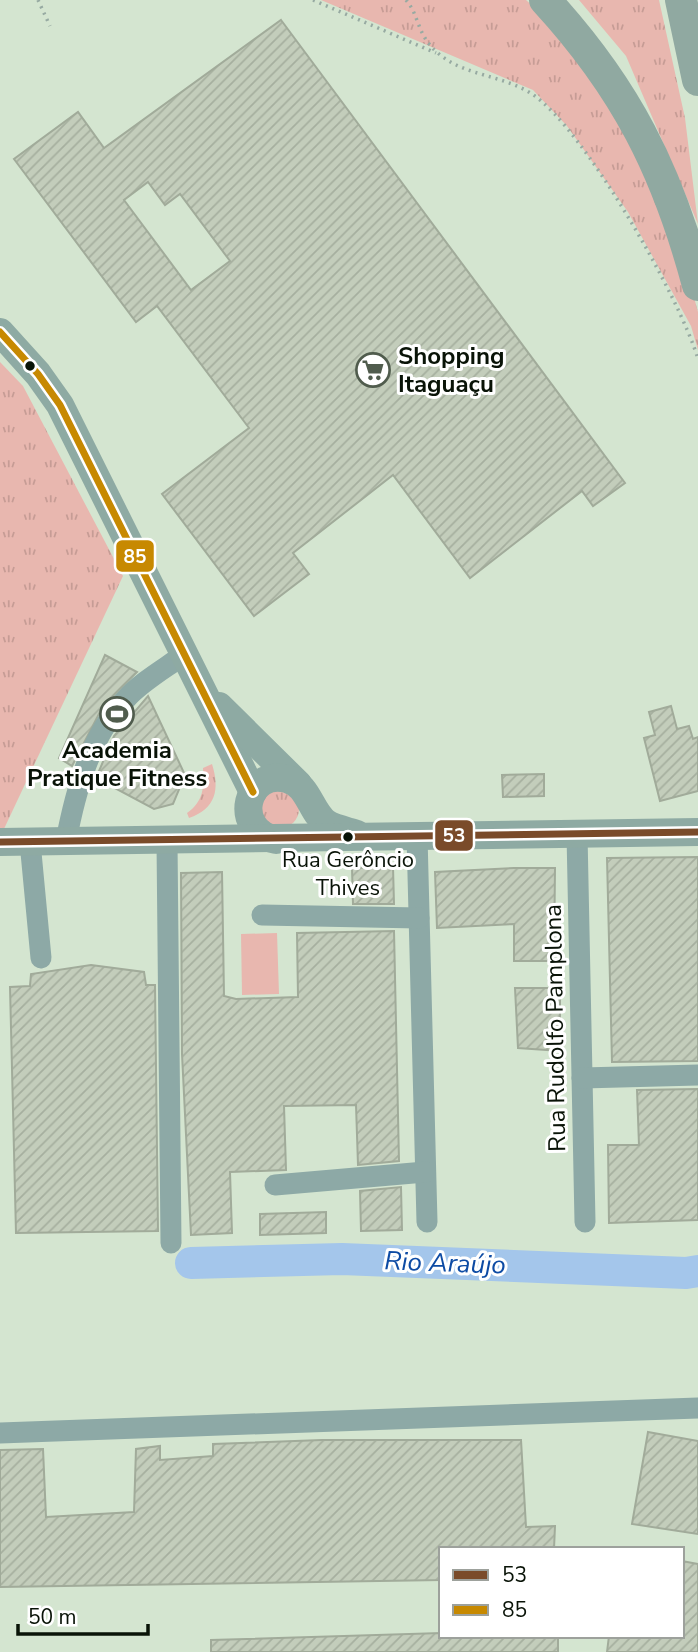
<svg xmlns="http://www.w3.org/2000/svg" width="698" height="1652" viewBox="0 0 698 1652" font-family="'Nunito Sans',sans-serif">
<defs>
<pattern id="grass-tufts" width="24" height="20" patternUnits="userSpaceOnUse" patternTransform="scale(1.75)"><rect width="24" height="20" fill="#e8b7af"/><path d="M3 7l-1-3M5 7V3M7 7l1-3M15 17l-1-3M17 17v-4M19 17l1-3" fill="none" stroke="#c69c95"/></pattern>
<pattern id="building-hatch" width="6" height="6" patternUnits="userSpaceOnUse" patternTransform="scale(1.75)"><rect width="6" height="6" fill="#c3cdbb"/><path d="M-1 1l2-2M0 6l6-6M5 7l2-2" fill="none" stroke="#a6af9f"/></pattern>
</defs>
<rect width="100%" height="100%" fill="#d4e5d0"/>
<!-- grass -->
<g fill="url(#grass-tufts)">
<path d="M321,0H526L553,24L611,95L675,228L698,312V350L691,326L628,212L567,126L533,90Z"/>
<path d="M579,0H659L685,118L698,224L626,56Z"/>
<path d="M0,362L23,386L123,576L3,831L0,830Z"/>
<path d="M212,764C220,789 216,809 189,818L187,813C204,801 204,787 203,768Z"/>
<circle cx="280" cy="809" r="19"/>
</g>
<!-- garden -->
<path fill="#e8b7af" d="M277,933L279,994L242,995L241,934Z"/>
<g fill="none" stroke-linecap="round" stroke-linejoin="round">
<!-- river -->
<path stroke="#a4c6eb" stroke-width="32" d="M191,1263L342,1259L686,1273L698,1271"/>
</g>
<!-- building -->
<g fill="url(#building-hatch)" stroke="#a1ab9a" stroke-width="2" fill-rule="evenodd">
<path d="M281,20L625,483L593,506L582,491L470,578L393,475L293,553L309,574L254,616L162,494L249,428L157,306L136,322L14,159L78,112L104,148ZM148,182L165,205L180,194L230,261L191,290L124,200Z"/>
<path d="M105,655L137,672L103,706L72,766L59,758Z"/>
<path d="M148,696L185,775L173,804L154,809L96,778L114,736Z"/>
<path d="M671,706L677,729L689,726L693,739L698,737V791L660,801L644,738L655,735L649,712Z"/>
<path d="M544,774V796L503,797L502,775Z"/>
<path d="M698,857V1061L612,1062L607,858Z"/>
<path d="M393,867L394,904H353L352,868Z"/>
<path d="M514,868H555L554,961H514V924L437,928L435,872Z"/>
<path d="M222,872L224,996L236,999L298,997L297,933L394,931L399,1161L358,1165L356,1105L284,1106L286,1170L230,1172L232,1233L191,1235L182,1054L181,873Z"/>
<path d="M91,965L144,972L146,985H155L158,1231L16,1233L10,987L30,986L31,974Z"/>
<path d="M515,988H560V1051L518,1048Z"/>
<path d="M698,1089V1220L609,1223L608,1145H639L637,1090Z"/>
<path d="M401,1187L402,1230L361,1231L360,1191Z"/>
<path d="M326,1212V1233L260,1235V1214Z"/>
<path d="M648,1432L698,1441V1534L632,1524Z"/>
<path d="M322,1440H521L526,1527L555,1526L554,1549H441V1580L0,1587V1450L43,1449L46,1517L134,1512L136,1449L160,1446V1460L213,1456V1444Z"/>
<path d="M682,1561L698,1564V1652H607L609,1636H682Z"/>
<path d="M441,1633V1636H558V1652H211V1640Z"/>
</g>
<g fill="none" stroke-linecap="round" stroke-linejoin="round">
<!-- path -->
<g stroke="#97aaa2" stroke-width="3.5" stroke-dasharray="2 5" stroke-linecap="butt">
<path d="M38,0L50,26"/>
<path d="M313,0L436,53"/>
<path d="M406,0C420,16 416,35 439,54C465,76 503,75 532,94C584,128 680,298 698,359"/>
</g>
<!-- minor -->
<g stroke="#8da9a6" stroke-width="21">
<path d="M577,834L585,1222"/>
<path d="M417,836L427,1222"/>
<path d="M66,841C75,794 90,735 126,699C142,681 166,668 186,653"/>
<path d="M30,842L41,958"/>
<path d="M167,842L171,1243"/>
<path d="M262,915L419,918"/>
<path d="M582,1078L698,1075"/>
<path d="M275,1185L425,1172"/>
<path d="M0,1433L698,1408"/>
</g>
<!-- major -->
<g stroke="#8eaaa3" stroke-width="28">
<path d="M0,332L38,374L60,405L253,792"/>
<path d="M219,706L298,784"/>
<path d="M276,840C230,829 247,768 287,779C309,785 310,811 326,823C333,828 348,831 357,834"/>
<path d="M0,842L698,832"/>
</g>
<!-- highway -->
<g stroke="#90a9a1" stroke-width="32">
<path d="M545,0C626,88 667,170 698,285"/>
<path d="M681,0L698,80"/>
</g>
<!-- bus-1 casing -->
<g stroke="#fff" stroke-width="12">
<path id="bus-1" d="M0,842L698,832"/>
</g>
<!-- bus-2 casing -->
<g stroke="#fff" stroke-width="12">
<path id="bus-2" d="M0,332L38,374L60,405L253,792"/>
</g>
<!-- bus-1 -->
<use href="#bus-1" stroke="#7a4b2a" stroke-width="7"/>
<!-- bus-2 -->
<use href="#bus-2" stroke="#c78901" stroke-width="7"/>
</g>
<!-- icons -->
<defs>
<g id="supermarket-ring" transform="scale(1.75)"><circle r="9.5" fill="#fff" stroke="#505c4d" stroke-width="1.5"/><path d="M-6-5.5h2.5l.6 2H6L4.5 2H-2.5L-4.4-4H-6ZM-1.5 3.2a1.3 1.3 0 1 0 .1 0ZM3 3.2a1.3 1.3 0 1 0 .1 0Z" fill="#505c4d"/></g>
<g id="stadium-ring" transform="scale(1.75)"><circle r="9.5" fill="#fff" stroke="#505c4d" stroke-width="1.5"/><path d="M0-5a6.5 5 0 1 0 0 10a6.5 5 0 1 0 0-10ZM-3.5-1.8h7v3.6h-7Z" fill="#505c4d"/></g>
</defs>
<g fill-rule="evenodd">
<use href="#supermarket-ring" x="373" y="370"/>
<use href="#stadium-ring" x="117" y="714"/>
</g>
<!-- markers -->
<g fill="#091307" stroke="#fff" stroke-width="2.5">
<circle cx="30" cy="366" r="6"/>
<circle cx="348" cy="837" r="6"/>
</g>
<g text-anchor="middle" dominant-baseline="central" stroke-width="6" stroke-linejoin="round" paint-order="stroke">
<!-- bus labels -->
<g font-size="22" fill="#091307" stroke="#fff">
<text x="348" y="860">Rua Gerôncio<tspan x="348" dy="28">Thives</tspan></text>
</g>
<!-- poi labels -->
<g font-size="24" font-weight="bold" fill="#091307" stroke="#fff" text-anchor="start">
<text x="398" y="356">Shopping<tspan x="398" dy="28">Itaguaçu</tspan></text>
<text x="117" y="750" text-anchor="middle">Academia<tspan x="117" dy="28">Pratique Fitness</tspan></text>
</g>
<!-- street labels -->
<g font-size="24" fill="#091307" stroke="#fff">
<text transform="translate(555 1028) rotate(-91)">Rua Rudolfo Pamplona</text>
</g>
<!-- water labels -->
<g font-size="26" font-style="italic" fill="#0d4ba4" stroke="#fff">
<text transform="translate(445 1263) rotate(2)">Rio Araújo</text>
</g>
</g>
<g stroke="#fff" stroke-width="2.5">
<rect x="115" y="539" width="40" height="34" rx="7" fill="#c78901"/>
<rect x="434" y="819" width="40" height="33" rx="7" fill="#7a4b2a"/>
</g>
<g font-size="19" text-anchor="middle" font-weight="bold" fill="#fff">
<text x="135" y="563">85</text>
<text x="454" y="842">53</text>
</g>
<!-- legend -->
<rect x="439" y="1547" width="245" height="91" fill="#ffffff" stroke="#9da19c" stroke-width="2"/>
<rect x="453" y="1570" width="35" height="10" fill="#7a4b2a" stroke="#9da19c" stroke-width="2"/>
<text x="502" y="1582" font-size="21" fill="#091307">53</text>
<rect x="453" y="1605" width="35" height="10" fill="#c78901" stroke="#9da19c" stroke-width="2"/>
<text x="502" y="1617" font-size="21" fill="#091307">85</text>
<!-- scale -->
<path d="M18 1624v10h130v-10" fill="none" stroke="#091307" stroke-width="3.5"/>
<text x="28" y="1624" font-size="21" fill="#091307" stroke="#ffffff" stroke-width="5" paint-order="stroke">50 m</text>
</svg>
